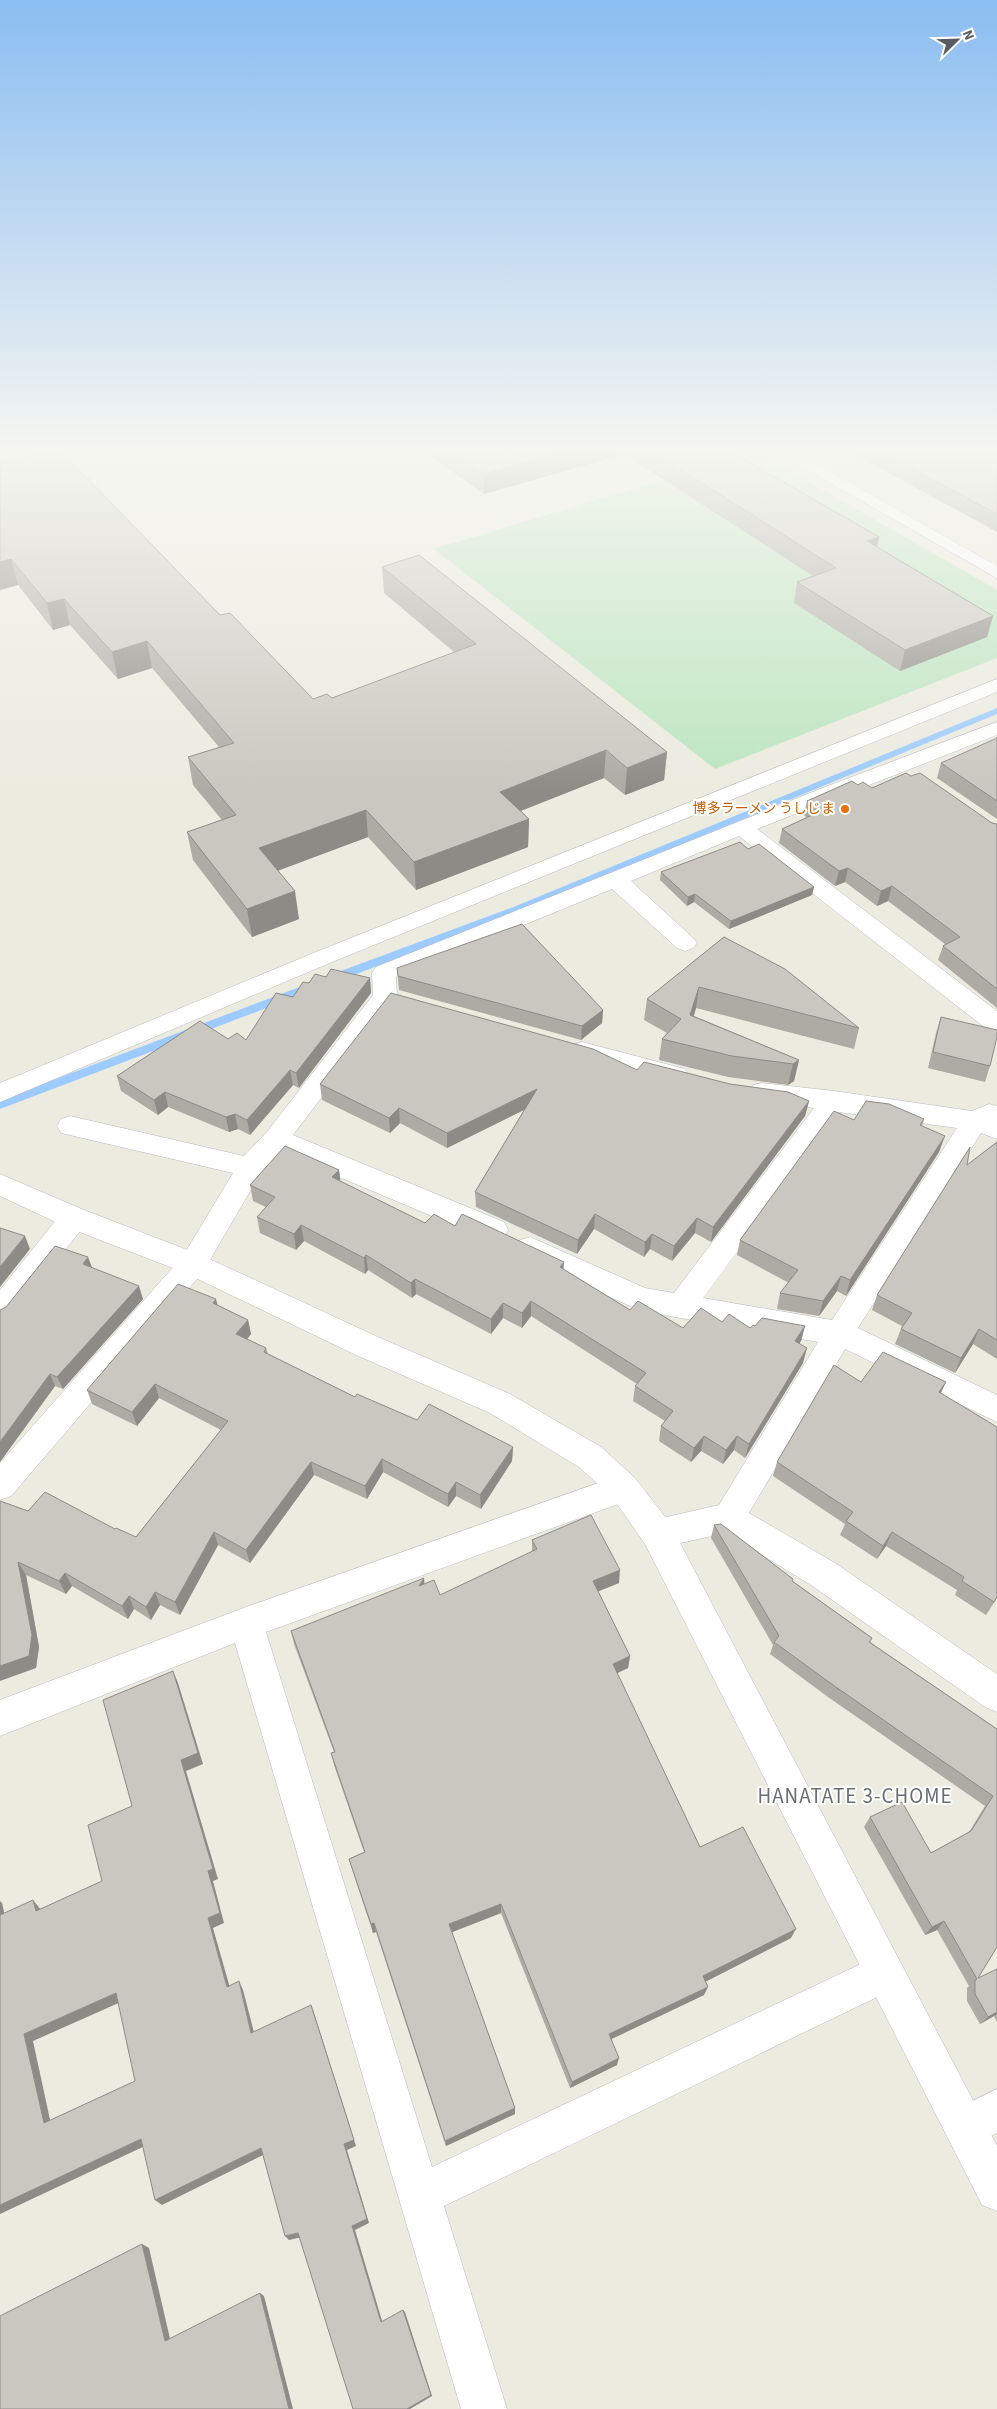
<svg xmlns="http://www.w3.org/2000/svg" width="997" height="2409" viewBox="0 0 997 2409" font-family="'Source Sans 3','Noto Sans JP',sans-serif">
<rect width="100%" height="100%" fill="#ecebe0"/>
<!-- green -->
<path fill="#bbe5bf" d="M752,453H759L997,590V658L715,769L434,549Z"/>
<g fill="none" stroke-linecap="round" stroke-linejoin="round">
<!-- stream -->
<g fill="#9dcbff" fill-rule="evenodd">
<path d="M997,708V714L519,912L338,981H330L329,978L330,975L511,908Z"/>
<path d="M310,983L315,987L314,990L0,1109V1100Z"/>
</g>
<!-- street casing -->
<g stroke="#b8babf" stroke-width="1">
<g id="street">
<path d="M997,679V692L332,962L0,1102V1083L316,952Z"/>
<path d="M997,722V735L757,829L997,1011V1032L988,1030L739,836L631,881L693,938L697,943L693,948L685,951L677,948L612,889L396,977L397,996L394,1002L293,1135L504,1222L508,1230L504,1238L494,1241L484,1238L280,1152L260,1174L203,1272L11,1496L0,1500V1463L183,1256L233,1173L61,1133L57,1126L61,1119L70,1116L244,1156L267,1132L373,995L372,973L376,967L825,787Z"/>
<path d="M582,1042L685,1069L689,1075L685,1081L676,1084L573,1057L569,1051L573,1045Z"/>
<path d="M762,1083L834,1091L972,1111L989,1104L997,1106V1139L981,1133L858,1328L997,1395V1422L845,1349L749,1513L835,1563L997,1674V1712L985,1707L811,1585L726,1533L657,1548L645,1544L641,1533L645,1522L719,1505L818,1342L641,1311L520,1256L516,1248L520,1240L530,1237L645,1288L674,1293L814,1108L753,1099L749,1092L753,1085ZM839,1112L957,1128L832,1320L703,1298Z"/>
<path d="M74,1207L84,1210L88,1218L84,1226L10,1319L0,1323V1290L64,1210Z"/>
<path d="M624,1474L635,1478L640,1488L635,1498L266,1632L432,2167L884,1953L898,1959L904,1973L898,1987L444,2206L507,2409H461L235,1643L0,1736V1700L246,1607Z"/>
<path d="M997,2089V2133L965,2148L950,2142L944,2127L950,2112Z"/>
</g>
</g>
<!-- secondary casing -->
<g stroke="#b9bbc2" stroke-width="1">
<g id="secondary">
<path d="M0,453H20L18,456L0,461Z"/>
<path d="M778,453H797L997,566V578Z"/>
<path d="M0,1174L84,1210L203,1256L378,1337L510,1394L601,1447L635,1478L669,1522L997,2146V2211L982,2205L645,1544L613,1498L579,1467L488,1412L356,1355L183,1272L64,1226L0,1196Z"/>
</g>
</g>
<!-- street -->
<use href="#street" fill="#fff" fill-rule="evenodd"/>
<!-- secondary -->
<use href="#secondary" fill="#fff" fill-rule="evenodd"/>
</g>
<!-- wall -->
<g fill="#adaba4">
<path d="M426,453H733L879,537L877,547L993,616L987,637L900,671L794,603L797,582L813,576L624,454L484,494Z"/>
<path d="M852,453H997V532Z"/>
<path d="M0,463L220,615L313,699L332,698L454,652L384,593L382,567L667,752L664,780L625,795L604,778L521,811L529,819L528,847L416,890L368,837L278,870L299,919L252,937L193,860L187,832L222,820L193,785L188,757L219,747L152,668L118,679L70,625L53,630L18,585L0,590Z"/>
<path d="M997,738V819L937,778L941,763Z"/>
<path d="M911,776L992,823L997,824V1008L938,960L943,946L945,944L888,901L877,906L845,882L835,886L779,843L782,829L807,818L804,815L807,801L858,785L872,788Z"/>
<path d="M748,849L814,887L812,895L729,929L694,902L687,906L660,880L661,872Z"/>
<path d="M724,937L859,1028L854,1049L696,1008L694,1016L799,1060L794,1081L788,1085L728,1077L659,1060L662,1039L667,1033L644,1020L647,999Z"/>
<path d="M397,968L603,1010L602,1023L581,1040L399,990Z"/>
<path d="M326,977L370,978L371,993L299,1088L293,1085L250,1135L238,1129L229,1132L168,1107L158,1115L121,1091L117,1076L228,1039L246,1040L293,997L309,983Z"/>
<path d="M941,1017L990,1066L985,1082L928,1068L936,1033Z"/>
<path d="M637,1070L730,1084L809,1101L805,1116L711,1242L695,1233L672,1261L650,1249L644,1257L594,1229L577,1254L476,1207L475,1192L524,1110L447,1148L400,1123L390,1133L322,1100L320,1084Z"/>
<path d="M924,1119L922,1126L939,1152L846,1296L837,1291L819,1316L777,1309L780,1293L789,1283L737,1255L740,1240L854,1120Z"/>
<path d="M997,1142V1359L973,1344L955,1373L895,1344L901,1329L902,1326L872,1310L877,1295L967,1165Z"/>
<path d="M339,1170L340,1181L425,1223L455,1226L563,1269L630,1310L683,1328L722,1322L750,1328L755,1326H805L801,1341L799,1343L803,1363L745,1458L734,1450L723,1464L701,1451L691,1462L659,1441L661,1426L665,1421L633,1401L635,1386L637,1384L531,1316L522,1328L503,1318L491,1334L416,1294L412,1298L368,1270L365,1274L304,1241L296,1250L260,1233L257,1217L266,1207L253,1201L250,1185Z"/>
<path d="M92,1268L143,1299L63,1389L55,1386L0,1462V1310Z"/>
<path d="M217,1305L248,1320L251,1334L247,1339L266,1348L268,1354L355,1397L417,1420L513,1447L512,1461L481,1509L456,1496L448,1507L383,1472L367,1499L314,1475L250,1563L218,1545L180,1615L160,1605L151,1620L134,1609L128,1619L72,1586L66,1594L26,1575L39,1647L36,1668L0,1501L28,1511L115,1529L136,1537L221,1430L159,1398L137,1426L92,1404L87,1390Z"/>
<path d="M861,1382H946L941,1393L997,1598L986,1615L955,1595L957,1590L886,1546L877,1559L840,1535L845,1524L773,1476L777,1462Z"/>
<path d="M714,1525L872,1638L870,1642L997,1729V1947L978,1978L997,1969V2022L994,2016L980,2024L967,2001V1988L969,1986L937,1930L925,1935L864,1827L870,1817L931,1853L969,1832L985,1806L828,1697L770,1654L773,1645L711,1538Z"/>
<path d="M532,1540L619,1583L598,1591L630,1656L628,1668L617,1673L700,1847L791,1938L705,1982L704,1995L612,2039L617,2065L570,2088L501,1913L452,1932L515,2108V2114L446,2146L376,1932L373,1933L352,1869L349,1859L364,1852L334,1765L331,1753L334,1752L294,1644L291,1631L425,1584L440,1595L532,1552Z"/>
</g>
<!-- shaded-wall -->
<g fill="#8d8b86">
<path d="M558,453H624V454L484,494V474Z"/>
<path d="M879,537L875,558L867,541Z"/>
<path d="M11,559L18,585L0,590V562Z"/>
<path d="M64,599L70,625L53,630L47,603Z"/>
<path d="M993,616L987,637L900,671L905,650Z"/>
<path d="M147,641L152,668L118,679L112,652Z"/>
<path d="M606,750L604,778L500,819V792Z"/>
<path d="M667,752L664,780L625,795L627,768Z"/>
<path d="M366,810L368,837L264,876L259,848Z"/>
<path d="M529,819L528,847L416,890L414,862Z"/>
<path d="M848,868L845,882L835,886L839,871Z"/>
<path d="M892,886L888,901L877,906L881,891Z"/>
<path d="M814,887L812,895L729,929L731,921Z"/>
<path d="M295,891L299,919L252,937L247,909Z"/>
<path d="M695,894L694,902L687,906L688,897Z"/>
<path d="M370,978L371,993L299,1088L296,1073Z"/>
<path d="M699,987L696,1008L687,1036L690,1015Z"/>
<path d="M603,1010L602,1023L581,1040L582,1026Z"/>
<path d="M799,1060L794,1081L788,1085L793,1064Z"/>
<path d="M290,1070L293,1085L250,1135L247,1120Z"/>
<path d="M537,1089L536,1104L447,1148V1133Z"/>
<path d="M165,1092L168,1107L158,1115L154,1100Z"/>
<path d="M809,1101L805,1116L711,1242L713,1227Z"/>
<path d="M399,1108L400,1123L390,1133L389,1118Z"/>
<path d="M235,1114L238,1129L229,1132L226,1117Z"/>
<path d="M945,1136L939,1152L846,1296L850,1280Z"/>
<path d="M339,1170L341,1186L332,1177Z"/>
<path d="M595,1214L594,1229L577,1254L578,1240Z"/>
<path d="M697,1218L695,1233L672,1261L674,1246Z"/>
<path d="M301,1225L304,1241L296,1250L294,1234Z"/>
<path d="M652,1234L650,1249L644,1257L645,1242Z"/>
<path d="M25,1236L30,1249L0,1287V1267Z"/>
<path d="M366,1255L368,1270L365,1274L364,1258Z"/>
<path d="M88,1257L93,1270L83,1264Z"/>
<path d="M564,1262L563,1277L560,1267Z"/>
<path d="M841,1276L837,1291L819,1316L823,1301Z"/>
<path d="M415,1279L416,1294L412,1298L411,1283Z"/>
<path d="M139,1286L143,1299L63,1389L57,1377Z"/>
<path d="M216,1299L220,1314L213,1303Z"/>
<path d="M531,1301V1316L522,1328V1313Z"/>
<path d="M503,1303V1318L491,1334V1319Z"/>
<path d="M248,1320L251,1334L240,1348L236,1334Z"/>
<path d="M805,1326L801,1341L791,1356L795,1341Z"/>
<path d="M979,1329L973,1344L955,1373L961,1358Z"/>
<path d="M807,1348L803,1363L745,1458L749,1444Z"/>
<path d="M50,1374L55,1386L0,1462V1442Z"/>
<path d="M946,1382L939,1396V1392Z"/>
<path d="M155,1384L159,1398L137,1426L132,1412Z"/>
<path d="M704,1436L701,1451L691,1462L694,1448Z"/>
<path d="M737,1436L734,1450L723,1464L726,1450Z"/>
<path d="M513,1447L512,1461L481,1509L480,1495Z"/>
<path d="M382,1459L383,1472L367,1499L365,1486Z"/>
<path d="M311,1462L314,1475L250,1563L246,1550Z"/>
<path d="M456,1482V1496L448,1507V1494Z"/>
<path d="M214,1532L218,1545L180,1615L175,1602Z"/>
<path d="M892,1532L886,1546L877,1559L883,1546Z"/>
<path d="M18,1562L26,1575L39,1647L36,1668L0,1681V1666Z"/>
<path d="M620,1570L619,1583L592,1594L593,1581Z"/>
<path d="M65,1573L72,1586L66,1594L59,1581Z"/>
<path d="M424,1578L425,1591L419,1586Z"/>
<path d="M155,1592L160,1605L151,1620L146,1607Z"/>
<path d="M129,1596L134,1609L128,1619L122,1606Z"/>
<path d="M630,1656L628,1668L611,1676L613,1664Z"/>
<path d="M173,1671L178,1683L203,1764L186,1771L218,1879L213,1881L224,1923L213,1928L232,1995L227,1987L208,1918V1871L181,1760Z"/>
<path d="M33,1900L41,1910L36,1911Z"/>
<path d="M0,1901L2,1903L7,1925L0,1918Z"/>
<path d="M501,1904V1913L450,1933L449,1924Z"/>
<path d="M944,1921L937,1930L925,1935L932,1927Z"/>
<path d="M374,1923L376,1932L373,1933L371,1924Z"/>
<path d="M796,1929L791,1938L699,1985L703,1976Z"/>
<path d="M239,1981L243,1990L256,2040L251,2033Z"/>
<path d="M708,1987L704,1995L607,2041L609,2034Z"/>
<path d="M116,1993L123,2001L33,2041L52,2129L44,2123L24,2034Z"/>
<path d="M311,2005L314,2013L356,2146L347,2150L369,2223L355,2230L383,2324L381,2322L352,2226L344,2144Z"/>
<path d="M997,2012V2014L994,2016L980,2024L988,2017Z"/>
<path d="M619,2058L617,2065L570,2088L572,2082Z"/>
<path d="M515,2108V2114L446,2146L445,2141Z"/>
<path d="M141,2139L147,2145L0,2214V2205Z"/>
<path d="M261,2148L265,2154L162,2205L155,2200Z"/>
<path d="M298,2233L302,2237L289,2240L285,2236Z"/>
<path d="M142,2244L149,2248L171,2343L165,2341Z"/>
<path d="M260,2293L264,2296L293,2409H289Z"/>
<path d="M403,2310L405,2312L432,2396L410,2409H407Z"/>
</g>
<!-- building -->
<g fill="#c9c7bf" stroke="#8d8b86" fill-rule="evenodd">
<path d="M45,453H63L220,615L230,613L313,699L327,694L332,698L476,644L382,567L419,555L667,752L627,768L606,750L500,792L529,819L414,862L366,810L259,848L295,891L247,909L187,832L236,815L188,757L234,743L147,641L112,652L64,599L47,603L11,559L0,562V463Z"/>
<path d="M454,453H558L484,474Z"/>
<path d="M655,453H733L879,537L867,541L993,616L905,650L797,582L836,568Z"/>
<path d="M883,453H997V514Z"/>
<path d="M997,738V801L941,763Z"/>
<path d="M906,773L911,776L920,773L992,823L997,824V989L943,946L960,937L892,886L881,891L848,868L839,871L782,829L821,811L807,801L852,781L858,785L863,782L872,788Z"/>
<path d="M740,842L748,849L759,844L814,887L731,921L695,894L688,897L661,872Z"/>
<path d="M522,924L603,1010L582,1026L398,976L397,968Z"/>
<path d="M724,937L785,969L859,1028L699,987L690,1015L799,1060L793,1064L732,1056L662,1039L681,1019L647,999Z"/>
<path d="M331,969L370,978L296,1073L290,1070L247,1120L235,1114L226,1117L165,1092L154,1100L117,1076L200,1021L228,1039L237,1033L246,1040L276,993L293,997L303,982L309,983L315,974L326,977Z"/>
<path d="M391,993L593,1049L637,1070L644,1062L730,1084L788,1092L809,1101L713,1227L697,1218L674,1246L652,1234L645,1242L595,1214L578,1240L475,1192L537,1089L447,1133L399,1108L389,1118L320,1084Z"/>
<path d="M941,1017L997,1030V1037L990,1066L933,1052Z"/>
<path d="M866,1101L889,1104L924,1119L920,1125L945,1136L850,1280L841,1276L823,1301L780,1293L798,1270L740,1240L834,1111L854,1120Z"/>
<path d="M997,1142V1340L979,1329L961,1358L901,1329L912,1313L877,1295L970,1147L967,1165Z"/>
<path d="M285,1146L339,1170L332,1177L425,1223L434,1214L455,1226L462,1214L564,1262L560,1267L630,1310L638,1301L683,1328L701,1308L722,1322L729,1314L750,1328L753,1325L755,1326L762,1318L805,1326L795,1341L807,1348L749,1444L737,1436L726,1450L704,1436L694,1448L661,1426L673,1411L635,1386L646,1373L531,1301L522,1313L503,1303L491,1319L415,1279L411,1283L366,1255L364,1258L301,1225L294,1234L257,1217L275,1197L250,1185Z"/>
<path d="M0,1228L25,1236L0,1267Z"/>
<path d="M55,1246L88,1257L83,1264L139,1286L57,1377L50,1374L0,1442V1310L6,1307Z"/>
<path d="M178,1284L216,1299L213,1303L248,1320L236,1334L266,1348L264,1352L355,1397L357,1394L417,1420L429,1404L513,1447L480,1495L456,1482L448,1494L382,1459L365,1486L311,1462L246,1550L214,1532L175,1602L155,1592L146,1607L129,1596L122,1606L65,1573L59,1581L18,1562L32,1635L29,1656L0,1666V1501L28,1511L45,1492L115,1529L116,1528L136,1537L228,1421L155,1384L132,1412L87,1390Z"/>
<path d="M883,1352L946,1382L939,1392L997,1427V1597L994,1602L962,1581L964,1577L892,1532L883,1546L846,1521L853,1512L777,1462L834,1365L861,1382Z"/>
<path d="M591,1515L620,1570L593,1581L630,1656L613,1664L700,1847L743,1827L796,1929L703,1976L708,1987L609,2034L619,2058L572,2082L501,1904L449,1924L515,2108L445,2141L374,1923L371,1924L349,1859L365,1852L331,1753L335,1752L291,1631L424,1578L419,1586L434,1580L440,1595L537,1549L532,1540Z"/>
<path d="M721,1524L793,1579L792,1581L872,1638L869,1642L997,1729V1947L978,1978L997,1969V2012L988,2017L975,1994V1980L977,1979L944,1921L932,1927L870,1817L902,1802L931,1853L971,1831L993,1796L833,1685L774,1642L779,1636L714,1525Z"/>
<path d="M173,1671L198,1753L181,1760L213,1869L208,1871L220,1913L208,1918L227,1987L239,1981L251,2033L311,2005L354,2140L344,2144L367,2219L352,2226L381,2322L403,2310L431,2395L407,2409H353L298,2233L285,2236L261,2148L155,2200L141,2139L0,2205V1915L33,1900L36,1911L102,1881L88,1825L132,1806L103,1700ZM116,1993L135,2081L44,2123L24,2034Z"/>
<path d="M142,2244L165,2341L260,2293L289,2409H0V2316Z"/>
</g>
<!-- sky -->
<linearGradient id="sky" x2="0" y2="1"><stop stop-color="#8abdf1"/><stop offset="0.57" stop-color="#f6f6f1"/><stop offset="1" stop-color="#f6f6f1" stop-opacity="0"/></linearGradient>
<rect width="997" height="790" fill="url(#sky)"/>
<!-- markers -->
<circle fill="#e8710a" stroke="#fff" stroke-width="2" cx="845" cy="809" r="5"/>
<g text-anchor="middle" dominant-baseline="central" stroke-width="4" stroke-linejoin="round" paint-order="stroke">
<!-- far-food labels -->
<g font-size="14" fill="#c56008" stroke="#fff" text-anchor="end">
<text x="835" y="809">博多ラーメン うしじま</text>
</g>
<!-- near-neighbourhood labels -->
<g font-size="21" letter-spacing="1" fill="#6a6e73" stroke="#fff">
<text x="855" y="1796">HANATATE 3-CHOME</text>
</g>
</g>
<!-- north arrow -->
<g transform="translate(957 40) rotate(67)" stroke="#ffffff" stroke-width="4" paint-order="stroke">
<path d="M0-4L9 19L0 12L-9 19Z" fill="#595c61"/>
<text y="-8" font-size="14" font-weight="bold" text-anchor="middle" fill="#595c61">N</text>
</g>
</svg>
